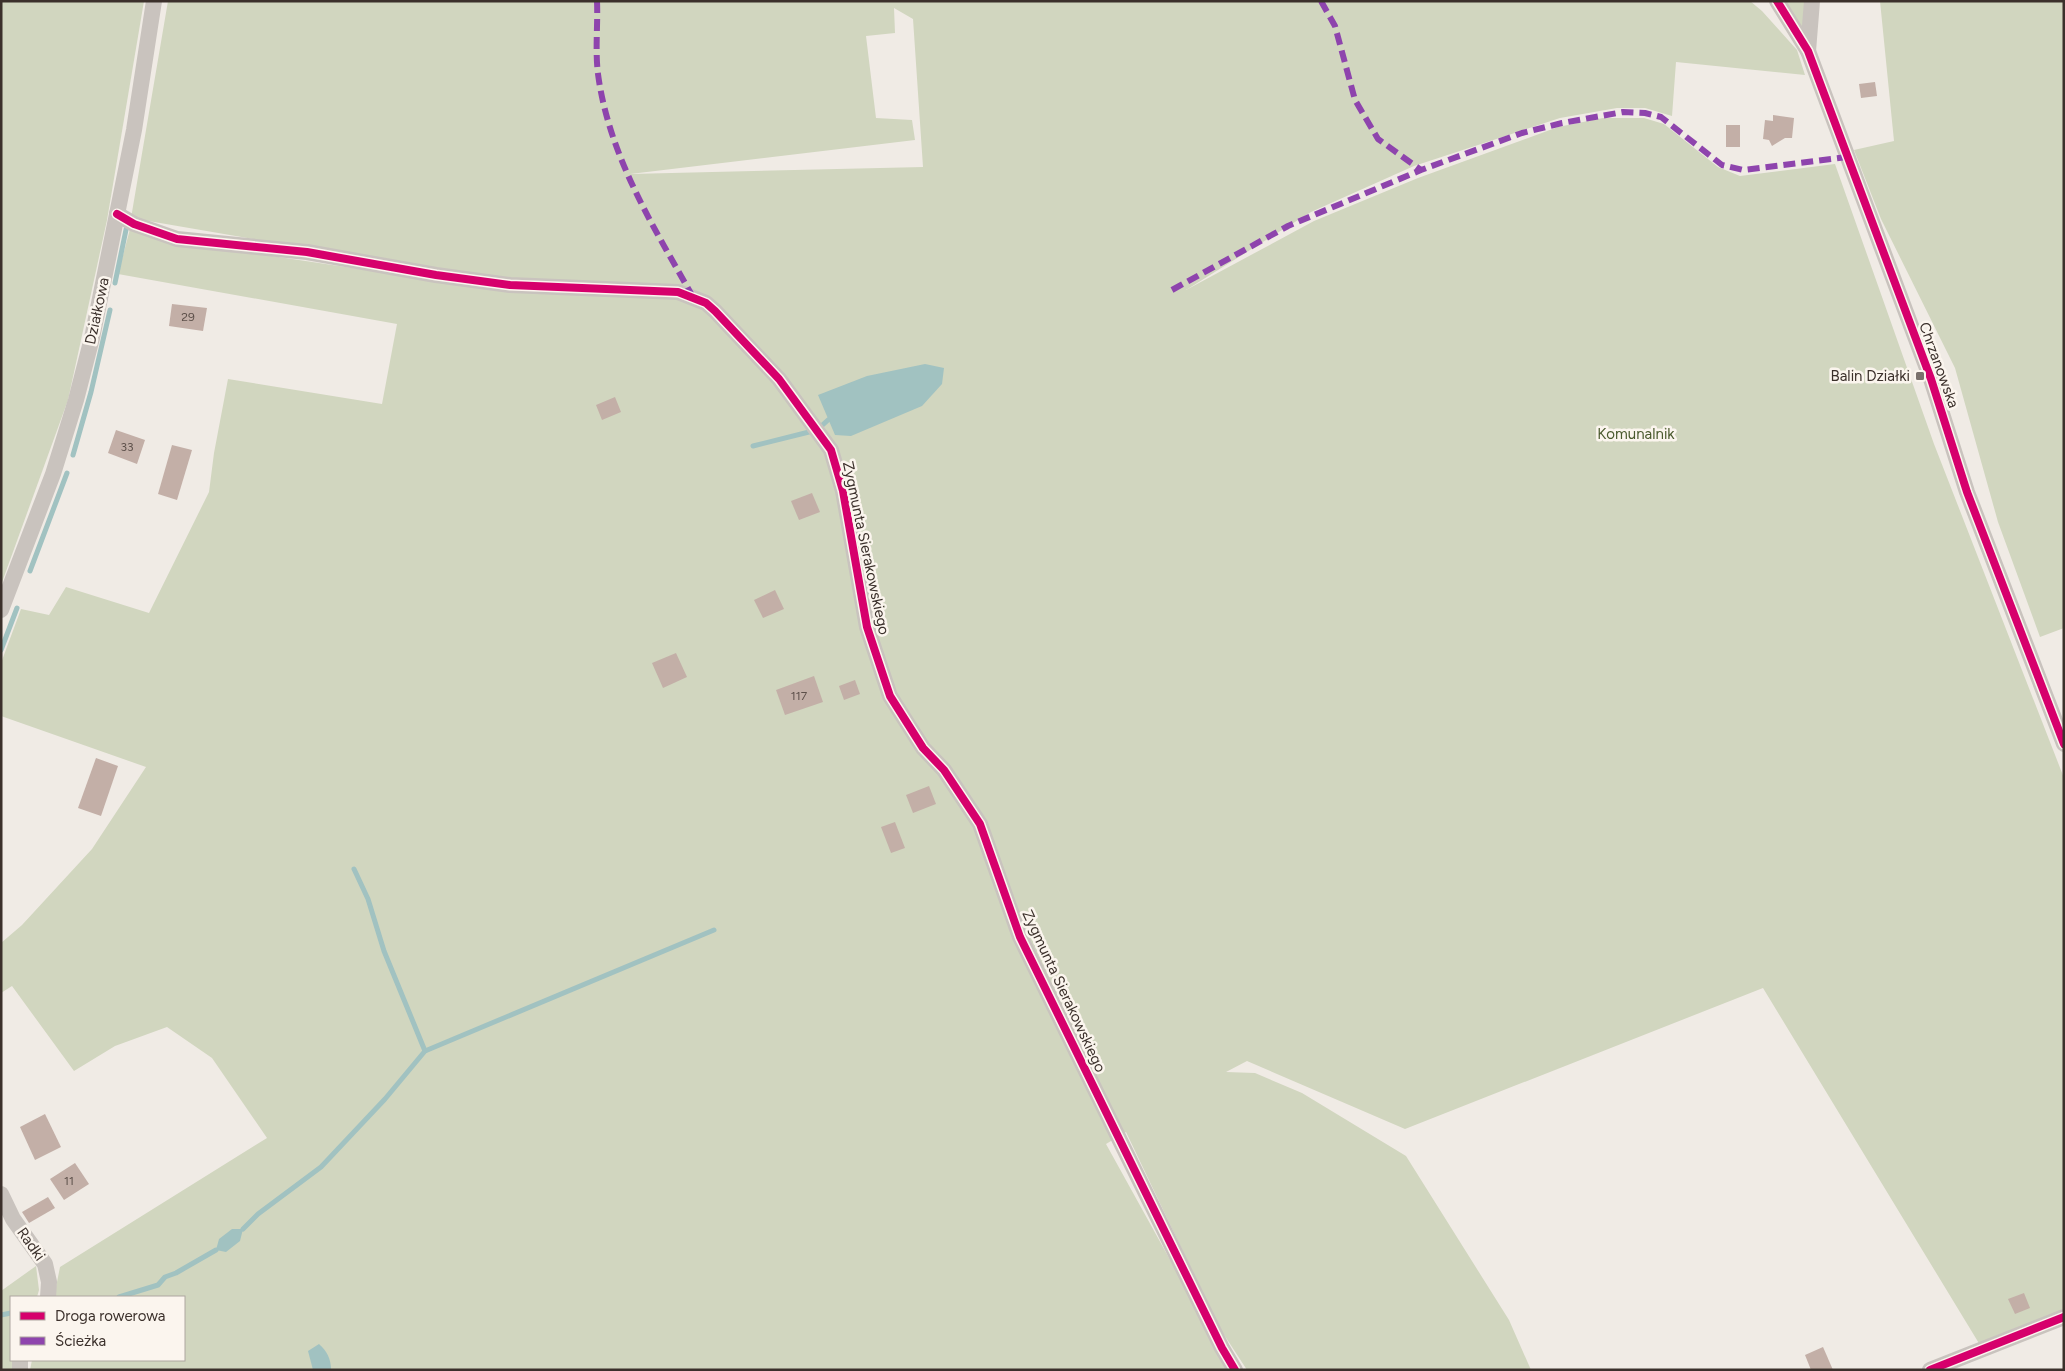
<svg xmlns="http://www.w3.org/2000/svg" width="2065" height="1371" viewBox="0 0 2065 1371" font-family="Figtree,sans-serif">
<rect width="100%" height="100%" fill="#f0ebe5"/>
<!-- green -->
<g fill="#d1d6bf" fill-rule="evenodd">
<path d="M1,1H144L107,220L68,400L1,585Z"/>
<path d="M168,1H1750L1762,11L1797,50L1805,75L1676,62L1672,116L1645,108H1617L1560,118L1414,166L1311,212L1186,290L1314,221L1418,178L1558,127L1603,118H1644L1664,124L1718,167L1740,176L1835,164L1934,444L2064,778V1312L1980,1345L1763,988L1405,1129L1247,1061L1226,1072L1255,1073L1302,1093L1406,1156L1509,1320L1531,1370H1247L1219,1327L1126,1132L1106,1144L1231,1370H30L32,1360H184V1297H54L60,1267L267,1138L212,1058L167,1027L115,1046L74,1071L12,986L1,993V943L22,925L92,849L146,767L1,716V663L21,609L49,615L66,587L149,613L209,492L214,453L228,379L382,404L397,324L118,274L130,229L178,242L433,280L526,281L438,271L131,218ZM894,8L913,19L923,167L630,174L915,140L912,120L876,118L866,36L895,33Z"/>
<path d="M1782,1H1806L1805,32Z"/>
<path d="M1880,1H2064V628L2040,637L1998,522L1955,368L1881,219L1854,150L1894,141Z"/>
<path d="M36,1266L39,1290L37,1297H11L12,1370H1V1291Z"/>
</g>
<!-- water -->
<g fill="#a1c2c1">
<path d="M925,364L944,368L942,384L922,406L851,436L835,435L818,395L867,376Z"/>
<path d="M232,1229H243L240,1241L226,1252L216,1250L219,1239Z"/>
<path d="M319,1344C327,1351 331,1359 331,1370H313L308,1351Z"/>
</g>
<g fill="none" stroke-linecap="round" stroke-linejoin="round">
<!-- stream -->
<g stroke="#a1c2c1" stroke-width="5">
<path d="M115,283L127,225"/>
<path d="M753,446L817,430L828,420"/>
<path d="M73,455L91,392L110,310"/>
<path d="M30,571L67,473"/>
<path d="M1,650L17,608"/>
<path d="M354,869L368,899L384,951L425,1051"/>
<path d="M243,1229L258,1214L321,1167L385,1099L425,1051L714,930"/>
<path d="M119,1297L158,1285L165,1277L176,1273L216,1250"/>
<path d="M1,1315L11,1313"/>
</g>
</g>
<!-- building -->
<g fill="#c3afa7">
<path d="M1875,82L1877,96L1861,98L1859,84Z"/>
<path d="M1773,115L1794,118L1792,138H1785L1772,146L1769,140L1763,139L1765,120L1773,121Z"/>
<rect x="1726" y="125" width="14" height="22"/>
<path d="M172,304L207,308L203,331L169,326Z"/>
<path d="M615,397L621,412L602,420L596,405Z"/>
<path d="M116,430L145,440L137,464L108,453Z"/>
<path d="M172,445L192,450L177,500L158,494Z"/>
<path d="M812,493L820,512L799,520L791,501Z"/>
<path d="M775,590L784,609L763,618L754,600Z"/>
<path d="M676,653L687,677L663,688L652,663Z"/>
<path d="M814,676L823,702L785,715L776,690Z"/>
<path d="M855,680L860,694L844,700L839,686Z"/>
<path d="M96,758L118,766L101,816L78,808Z"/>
<path d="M929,786L936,804L913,813L906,795Z"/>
<path d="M895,822L905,848L891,853L881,827Z"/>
<path d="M45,1114L61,1147L35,1160L20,1127Z"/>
<path d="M75,1163L89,1184L64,1200L50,1179Z"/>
<path d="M48,1197L55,1208L29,1223L22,1212Z"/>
<path d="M2024,1293L2030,1308L2015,1314L2008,1299Z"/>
<path d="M1823,1347L1833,1370H1811L1805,1355Z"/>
</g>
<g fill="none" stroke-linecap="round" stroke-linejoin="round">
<!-- minor -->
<g stroke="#c9c3be" stroke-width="16">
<path d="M1777,1L1808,51L1931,379L1967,492L2064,744"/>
<path d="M1808,51L1812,1"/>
<path d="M117,214L134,224L177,239L307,252L436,275L510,285L678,292L706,303L715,311L779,379L831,450L843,491L867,627L890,696L923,748L944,770L980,824L1020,937L1222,1348L1235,1370"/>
<path d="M1,610L53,474L76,400L92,338L134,130L154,1"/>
<path d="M1,1194L13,1219L45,1264L49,1282L48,1297"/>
<path d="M20,1360V1370"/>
<path d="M1930,1370L2064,1317"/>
</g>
<!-- quiet -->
<g stroke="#8e44ad" stroke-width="6" stroke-dasharray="12 6" stroke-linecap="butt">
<path d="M597,1C598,25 595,50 598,74C609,156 653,226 693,297"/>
<path d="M1321,1L1335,26L1355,100L1378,139L1421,170"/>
<path d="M1172,290L1288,226L1421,170L1522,133L1562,123L1623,112L1645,113L1661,117L1722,165L1743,170L1847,157"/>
</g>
<!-- cycleway casing -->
<g stroke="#fbf5ee" stroke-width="11">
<g id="cycleway">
<path d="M1777,1L1808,51L1931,379L1967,492L2064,744"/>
<path d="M117,214L134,224L177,239L307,252L436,275L510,285L678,292L706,303L715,311L779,379L831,450L843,491L867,627L890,696L923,748L944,770L980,824L1020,937L1222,1348L1235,1370"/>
<path d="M1930,1370L2064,1317"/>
</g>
</g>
<!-- cycleway -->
<use href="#cycleway" stroke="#d6006c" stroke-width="8"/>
</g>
<!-- markers -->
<rect fill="#7a716c" stroke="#fbf5ee" stroke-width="2" x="1915" y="371" width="10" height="10" rx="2.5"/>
<g text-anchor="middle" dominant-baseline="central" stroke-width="5" stroke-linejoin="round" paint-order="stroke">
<!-- number labels -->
<g font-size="12" fill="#5d504a">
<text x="188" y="317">29</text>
<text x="127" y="447">33</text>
<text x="799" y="696">117</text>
<text x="69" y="1181">11</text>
</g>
<!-- street labels -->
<g font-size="15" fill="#3b302b" stroke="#fbf5ee">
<text transform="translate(97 311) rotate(-78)">Działkowa</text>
<text transform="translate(1939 365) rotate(70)">Chrzanowska</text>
<text transform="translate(866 548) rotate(78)">Zygmunta Sierakowskiego</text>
<text transform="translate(1064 991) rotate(65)">Zygmunta Sierakowskiego</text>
<text transform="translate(31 1244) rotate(55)">Radki</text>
</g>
<!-- poi labels -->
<g font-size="15" fill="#3b302b" stroke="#fbf5ee" text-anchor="end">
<text x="1910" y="376">Balin Działki</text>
</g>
<!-- park labels -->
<g font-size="15" fill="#4a5a2e" stroke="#fbf5ee">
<text x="1636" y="434">Komunalnik</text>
</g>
</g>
<!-- border -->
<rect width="2065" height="1371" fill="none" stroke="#3b302b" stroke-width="5"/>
<!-- legend -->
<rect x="10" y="1296" width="175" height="65" fill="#fbf5ee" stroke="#aea6a0"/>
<rect x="20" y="1312" width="25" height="8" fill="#d6006c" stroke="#aea6a0"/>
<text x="55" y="1321" font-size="15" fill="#3b302b">Droga rowerowa</text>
<rect x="20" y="1337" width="25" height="8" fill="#8e44ad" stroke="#aea6a0"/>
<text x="55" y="1346" font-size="15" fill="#3b302b">Ścieżka</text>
</svg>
